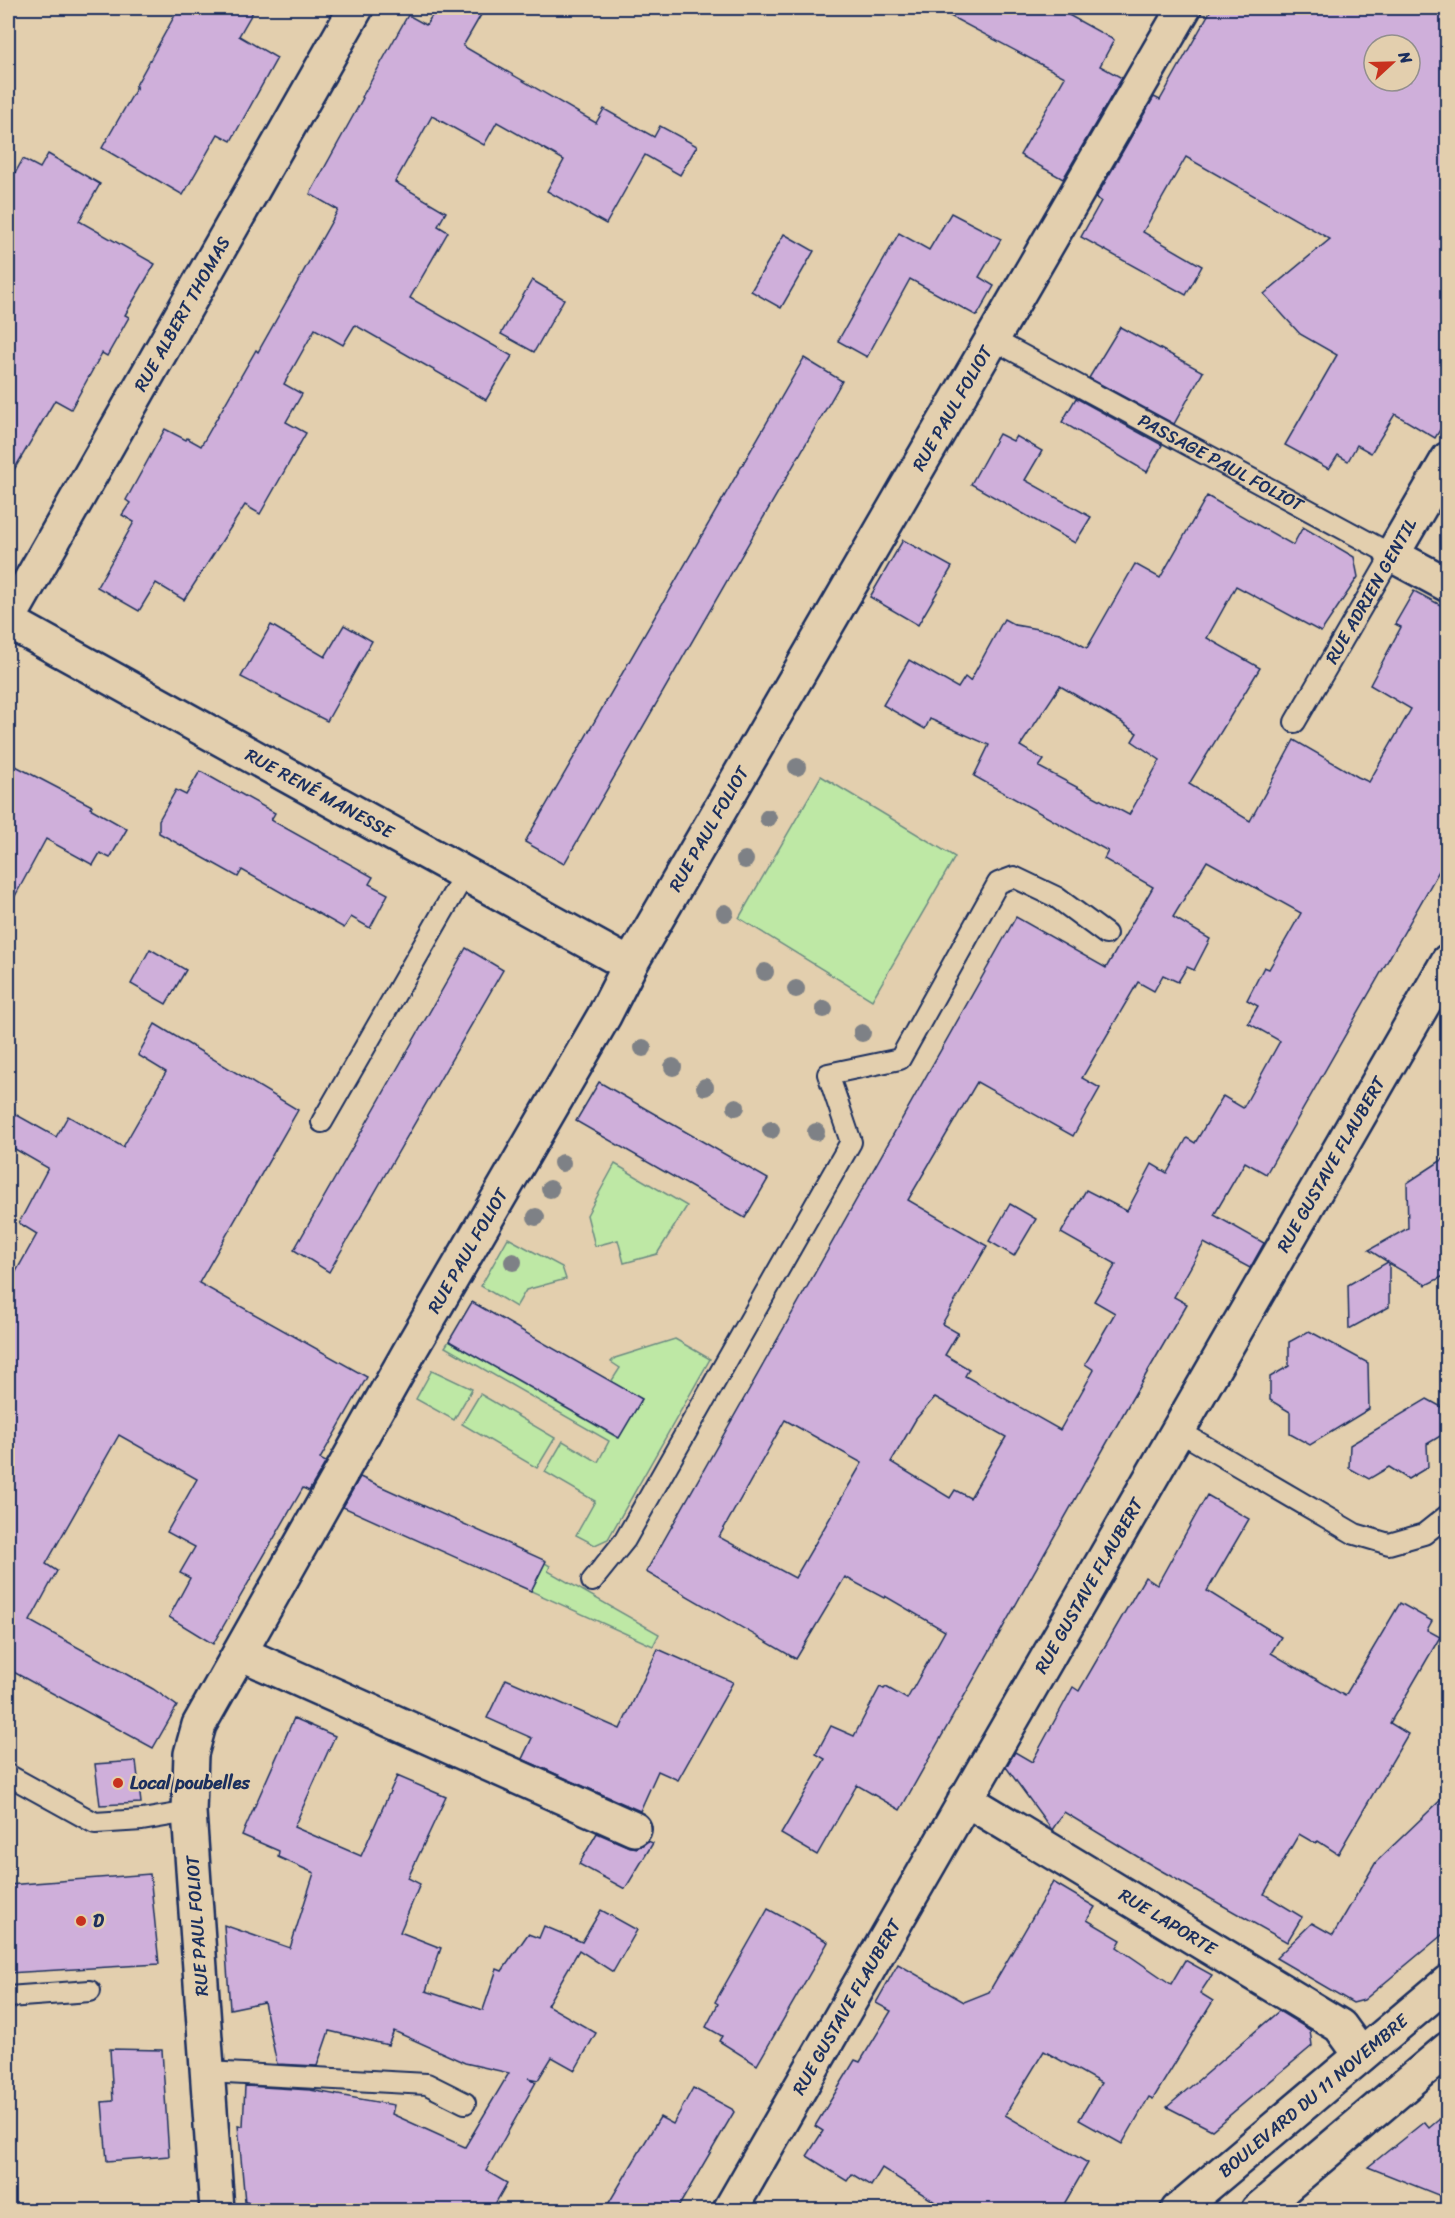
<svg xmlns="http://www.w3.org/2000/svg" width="1455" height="2218" viewBox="0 0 1455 2218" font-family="Sriracha,sans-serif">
<rect width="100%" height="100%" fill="#e3cfae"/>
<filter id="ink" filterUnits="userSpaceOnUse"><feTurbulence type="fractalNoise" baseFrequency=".0167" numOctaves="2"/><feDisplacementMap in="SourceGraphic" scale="12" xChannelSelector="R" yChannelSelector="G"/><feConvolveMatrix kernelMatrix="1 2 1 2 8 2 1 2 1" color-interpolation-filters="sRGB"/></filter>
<g filter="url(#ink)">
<!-- green -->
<g fill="#bee8a5" stroke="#6c8c82" stroke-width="1.5">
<path d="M821,776L955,857L872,1000L739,918Z"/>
<path d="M615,1164L687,1206L657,1254L624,1263L618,1240L595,1246L587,1215Z"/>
<path d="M508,1238L562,1267L566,1279L526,1290L516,1307L481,1286Z"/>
<path d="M675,1339L710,1359L608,1539L595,1545L576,1535L595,1501L545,1472L563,1441L598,1462L609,1441L445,1347L449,1341L618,1438L642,1399L611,1382L620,1368L611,1362L615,1358Z"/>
<path d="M432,1370L472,1389L454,1420L416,1399Z"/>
<path d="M480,1394L555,1438L537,1468L462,1424Z"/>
<path d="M545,1563L550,1566L548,1571L659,1634L653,1646L531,1591Z"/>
</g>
<!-- building -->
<g fill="#cfafda" stroke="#1b2f5e" stroke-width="1.5" fill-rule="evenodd">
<path d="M179,8H255L239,36L277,58L231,141L218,134L183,195L102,148L137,87H135Z"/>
<path d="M437,8H485L463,46L596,123L604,109L654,137L660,126L697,146L680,175L645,155L606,224L547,191L564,160L497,122L484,145L432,116L395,182L446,212L438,226L448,232L410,298L512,356L486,400L355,325L343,345L315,329L284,384L302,394L286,422L306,433L260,514L245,505L184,600L156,583L139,611L97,587L134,522L122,515L130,503L126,500L165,429L186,440L187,438L201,446L256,350L258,352L338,210L310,194L363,98L362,97L408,15L426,25Z"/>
<path d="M935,8H1056L1114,40L1100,66L1122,78L1063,179L1020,155L1065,77Z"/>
<path d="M1212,8H1448V417L1435,438L1395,414L1371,453L1357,445L1348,461L1338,455L1329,469L1285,445L1337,355L1300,334L1264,294L1330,239L1186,157L1143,232L1202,266L1186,295L1081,237L1101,201L1096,198L1154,97L1160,100ZM1374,45H1410V81H1374Z"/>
<path d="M48,154L100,184L79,221L155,264L125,315L129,317L107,356L102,353L71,409L55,400L8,480V186L23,159L40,168Z"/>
<path d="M951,213L1001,239L979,277L994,286L977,316L910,279L867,357L838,341L899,233L929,250Z"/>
<path d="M784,234L814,251L781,308L751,291Z"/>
<path d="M532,280L564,299L534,352L501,334Z"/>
<path d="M1120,327L1203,372L1174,424L1089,378Z"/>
<path d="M804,358L842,381L564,864L525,842Z"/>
<path d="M1076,398L1162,445L1147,472L1062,422Z"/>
<path d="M999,434L1013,441L1016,436L1042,451L1025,480L1091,517L1075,543L971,484Z"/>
<path d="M1207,496L1293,545L1303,527L1354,557L1358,577L1321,632L1236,586L1207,638L1260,668L1189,784L1250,821L1294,740L1358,777L1369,782L1411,709L1370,685L1401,627L1395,624L1414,591L1448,609V855L1266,1174L1245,1162L1214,1215L1264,1243L1250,1268L1204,1243L1174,1297L1187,1304L1126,1409L900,1810L857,1785L817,1855L781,1834L825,1759L816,1754L831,1726L854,1736L880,1687L884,1689L886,1687L907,1699L945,1631L885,1596L884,1598L845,1577L796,1659L646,1572L1016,917L1106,968L1153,887L1104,859L1108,851L974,776L989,745L930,719L925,729L883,705L909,660L958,688L965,677L970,681L1004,619L1015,625L1060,633L1087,648L1135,564L1160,578ZM1060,686L1123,723V724L1137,733L1132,741L1160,760L1129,815L1039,767L1044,760L1020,746ZM1207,861L1301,913L1269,969L1264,967L1247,1000L1258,1006L1248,1023L1280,1041L1243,1108L1223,1096L1195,1143L1187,1138L1167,1173L1152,1164L1127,1211L1086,1190L1061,1233L1116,1264L1094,1301L1115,1313L1085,1364L1094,1370L1060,1430L965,1376L969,1369L945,1355L958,1333L942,1324L987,1246L908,1200L977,1082L1073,1136L1100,1088L1082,1078L1138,982L1154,991L1163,975L1178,982L1187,967L1194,970L1210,939L1173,917ZM935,1397L1006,1437L970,1498L955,1490L950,1498L891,1462L916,1419ZM785,1420L862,1463L795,1578L719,1537Z"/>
<path d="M903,540L952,567L918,625L870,597Z"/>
<path d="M271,625L325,657L344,625L372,641L327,721L241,677Z"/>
<path d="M8,762L92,806L90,808L127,829L110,858L100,853L93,865L46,839L8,909Z"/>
<path d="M200,771L275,813L271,820L373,877L369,884L388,894L370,928L351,917L344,928L242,870L238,877L159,833V820L176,790L186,795Z"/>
<path d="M466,948L503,970L329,1272L294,1250Z"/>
<path d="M150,949L186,970L166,1004L131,984Z"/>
<path d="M155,1024L298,1110L199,1283L367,1377L320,1459L326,1462L309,1491L303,1488L213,1644L169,1617L190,1578L180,1573L195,1547L167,1532L197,1479L119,1435L46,1564L57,1571L30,1621L153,1689L177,1706L153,1748L8,1669V1286L37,1234L19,1223L48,1168L8,1145V1110L56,1137L68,1116L123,1147L166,1072L138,1055Z"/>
<path d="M599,1082L768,1179L745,1218L576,1121Z"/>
<path d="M1448,1156V1274L1426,1285L1389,1263V1307L1349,1329L1348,1285L1388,1262L1369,1250L1408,1228L1407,1183Z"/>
<path d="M1010,1204L1036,1219L1014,1256L989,1241Z"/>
<path d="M472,1302L642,1399L619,1438L449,1341Z"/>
<path d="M1309,1331L1368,1363L1369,1409L1310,1445L1290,1434V1412L1270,1400V1377L1289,1366V1342Z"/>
<path d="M1427,1399L1447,1410V1432L1427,1444L1428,1467L1408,1479L1389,1467L1369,1479L1349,1468L1350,1445Z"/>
<path d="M360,1477L546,1561L531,1591L343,1507Z"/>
<path d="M1207,1495L1249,1519L1207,1591L1281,1637L1271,1653L1345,1696L1400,1603L1432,1621L1427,1630L1440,1637L1390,1723L1408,1734L1338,1854L1318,1841L1316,1844L1299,1834L1264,1894L1302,1917L1287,1942L1153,1866L1064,1812L1052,1830L1006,1767L1015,1752L1032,1762L1073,1687L1079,1691L1145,1577L1157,1585Z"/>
<path d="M658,1649L733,1682L678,1780L658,1771L640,1811L522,1759L532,1738L487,1718L506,1679L620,1729Z"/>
<path d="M294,1718L335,1736L294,1827L361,1856L397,1776L446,1797L408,1878L420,1884L400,1932L441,1948L426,1991L483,2010L497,1969L502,1971L528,1934L539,1938L544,1926L582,1942L601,1910L637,1930L613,1972L579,1950L547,2005L596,2033L575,2070L552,2057L538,2080L528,2078L536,2082L486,2171L507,2183L491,2211H318L245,2202L238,2125L243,2126L245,2086L310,2090L394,2105L392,2114L465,2147L509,2073L465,2063L394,2031L388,2045L329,2031L317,2066L277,2064L264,2002L230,2009L224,1925L290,1948L314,1873L278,1857L279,1851L242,1835Z"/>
<path d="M136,1761L141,1803L100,1805L95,1764Z"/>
<path d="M1448,1793V1930L1364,2000L1353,2003L1276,1958L1312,1923L1333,1935L1376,1862Z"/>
<path d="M597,1833L627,1846L637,1848L648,1841L653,1843L625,1889L579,1864Z"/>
<path d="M150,1874L159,1964L8,1973V1885Z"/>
<path d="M1053,1882L1095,1907L1087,1920L1121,1940L1117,1947L1171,1984L1185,1960L1212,1975L1200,1993L1213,2001L1153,2099L1149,2097L1122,2144L1079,2120L1101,2083L1044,2051L1005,2115L1088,2163L1060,2211H949L882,2168L871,2186L852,2174L847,2181L807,2156L823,2131L815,2126L855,2060L860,2062L891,2011L876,2003L898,1964L964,2002L989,1992Z"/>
<path d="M768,1909L828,1942L757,2065L719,2041L722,2036L706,2027L718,2004L715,2002Z"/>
<path d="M1279,2011L1310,2030L1312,2046L1212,2130L1167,2107Z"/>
<path d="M110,2049L162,2050L169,2156L107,2161L102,2102L113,2101Z"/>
<path d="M693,2088L732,2109L734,2112L676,2211H604L660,2117L673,2124Z"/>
<path d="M1448,2112V2199L1368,2167L1424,2122L1429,2128Z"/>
</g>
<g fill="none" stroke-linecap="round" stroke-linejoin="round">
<!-- service casing -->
<g stroke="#1b2f5e" stroke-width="24">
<g id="service">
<path id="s1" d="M992,339L1392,555L1295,722"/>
<path d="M322,1122L464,875"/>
<path d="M1177,1430L1355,1534L1389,1544L1424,1534L1448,1515"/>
<path d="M592,1581L625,1540L851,1142L828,1074L900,1059L998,883L1014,877L1056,897L1106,934"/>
<path d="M8,1775L95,1823L142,1820L189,1812"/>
<path d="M8,1997L90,1991"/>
<path d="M207,2072L427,2084L465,2103"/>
</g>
</g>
<!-- minor casing -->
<g stroke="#1b2f5e" stroke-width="38">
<g id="minor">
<path d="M1448,459L1392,555L1448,585"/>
<path id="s2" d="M8,620L356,8"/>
<path id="s3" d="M8,621L630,965"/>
<path d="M240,1653L634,1829"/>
<path id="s4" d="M965,1799L1340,2026L1361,2055"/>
<path id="s5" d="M217,2210L189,1812L191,1754L199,1725L412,1347L604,1016L630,965L1184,8"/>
<path id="s6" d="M730,2210L1448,961"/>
</g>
</g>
<!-- secondary casing -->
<g stroke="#1b2f5e" stroke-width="38">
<g id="secondary">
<path id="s7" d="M1178,2210L1448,1982"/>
<path d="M1258,2210L1448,2049"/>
</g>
</g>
<!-- service -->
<use href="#service" stroke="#e3cfae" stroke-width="20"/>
<!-- minor -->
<use href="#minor" stroke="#e3cfae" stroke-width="33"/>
<!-- secondary -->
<use href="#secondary" stroke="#e3cfae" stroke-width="33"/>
</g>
<!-- trees -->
<g fill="#7e8186">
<circle cx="797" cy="767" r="9"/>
<circle cx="768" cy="818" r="9"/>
<circle cx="745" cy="860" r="9"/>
<circle cx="725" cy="913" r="9"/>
<circle cx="765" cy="972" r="9"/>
<circle cx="796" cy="989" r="9"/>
<circle cx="824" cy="1009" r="9"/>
<circle cx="862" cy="1033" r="9"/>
<circle cx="643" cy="1048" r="9"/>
<circle cx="673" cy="1067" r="9"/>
<circle cx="705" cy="1087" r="9"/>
<circle cx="736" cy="1107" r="9"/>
<circle cx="771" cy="1130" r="9"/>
<circle cx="816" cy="1132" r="9"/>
<circle cx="562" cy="1163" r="9"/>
<circle cx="550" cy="1189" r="9"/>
<circle cx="536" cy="1217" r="9"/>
<circle cx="513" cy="1262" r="9"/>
</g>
</g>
<!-- markers -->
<g fill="#c8321e" stroke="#e3cfae" stroke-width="2">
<circle cx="118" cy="1783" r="6"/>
<circle cx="81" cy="1921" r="6"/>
</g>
<g text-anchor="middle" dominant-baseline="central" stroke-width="5" stroke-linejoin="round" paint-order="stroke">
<!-- street labels -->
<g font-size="18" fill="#1b2f5e" stroke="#e3cfae">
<text stroke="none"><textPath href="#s2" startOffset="352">RUE ALBERT THOMAS</textPath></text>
<text stroke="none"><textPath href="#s5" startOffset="2004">RUE PAUL FOLIOT</textPath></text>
<text stroke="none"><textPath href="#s1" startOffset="260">PASSAGE PAUL FOLIOT</textPath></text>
<text transform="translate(1371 591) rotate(-60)">RUE ADRIEN GENTIL</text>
<text stroke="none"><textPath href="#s3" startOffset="356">RUE RENÉ MANESSE</textPath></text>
<text stroke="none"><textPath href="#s5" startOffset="1518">RUE PAUL FOLIOT</textPath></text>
<text stroke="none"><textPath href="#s6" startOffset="1206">RUE GUSTAVE FLAUBERT</textPath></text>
<text stroke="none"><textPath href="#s5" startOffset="1032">RUE PAUL FOLIOT</textPath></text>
<text stroke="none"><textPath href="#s6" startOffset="720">RUE GUSTAVE FLAUBERT</textPath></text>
<text stroke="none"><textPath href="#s4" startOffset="237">RUE LAPORTE</textPath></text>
<text transform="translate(197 1926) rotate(-94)">RUE PAUL FOLIOT</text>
<text stroke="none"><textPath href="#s6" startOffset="234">RUE GUSTAVE FLAUBERT</textPath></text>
<text stroke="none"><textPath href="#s7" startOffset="177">BOULEVARD DU 11 NOVEMBRE</textPath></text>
</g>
<!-- poi labels -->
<g font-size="18" font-weight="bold" fill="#1b2f5e" stroke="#e3cfae" text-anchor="start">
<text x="130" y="1783">Local poubelles</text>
<text x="93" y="1921">D</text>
</g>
</g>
<!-- margin -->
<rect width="1455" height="2218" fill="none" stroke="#e3cfae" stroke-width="30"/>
<rect x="15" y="15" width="1425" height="2188" fill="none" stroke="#1b2f5e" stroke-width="2" filter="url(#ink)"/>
<!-- north arrow -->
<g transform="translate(1392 63) rotate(68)"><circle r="28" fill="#e3cfae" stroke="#938f8e" stroke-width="1.5"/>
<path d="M0-4.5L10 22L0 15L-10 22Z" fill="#c8321e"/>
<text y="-9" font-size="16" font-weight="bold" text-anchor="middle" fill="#1b2f5e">N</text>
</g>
</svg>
